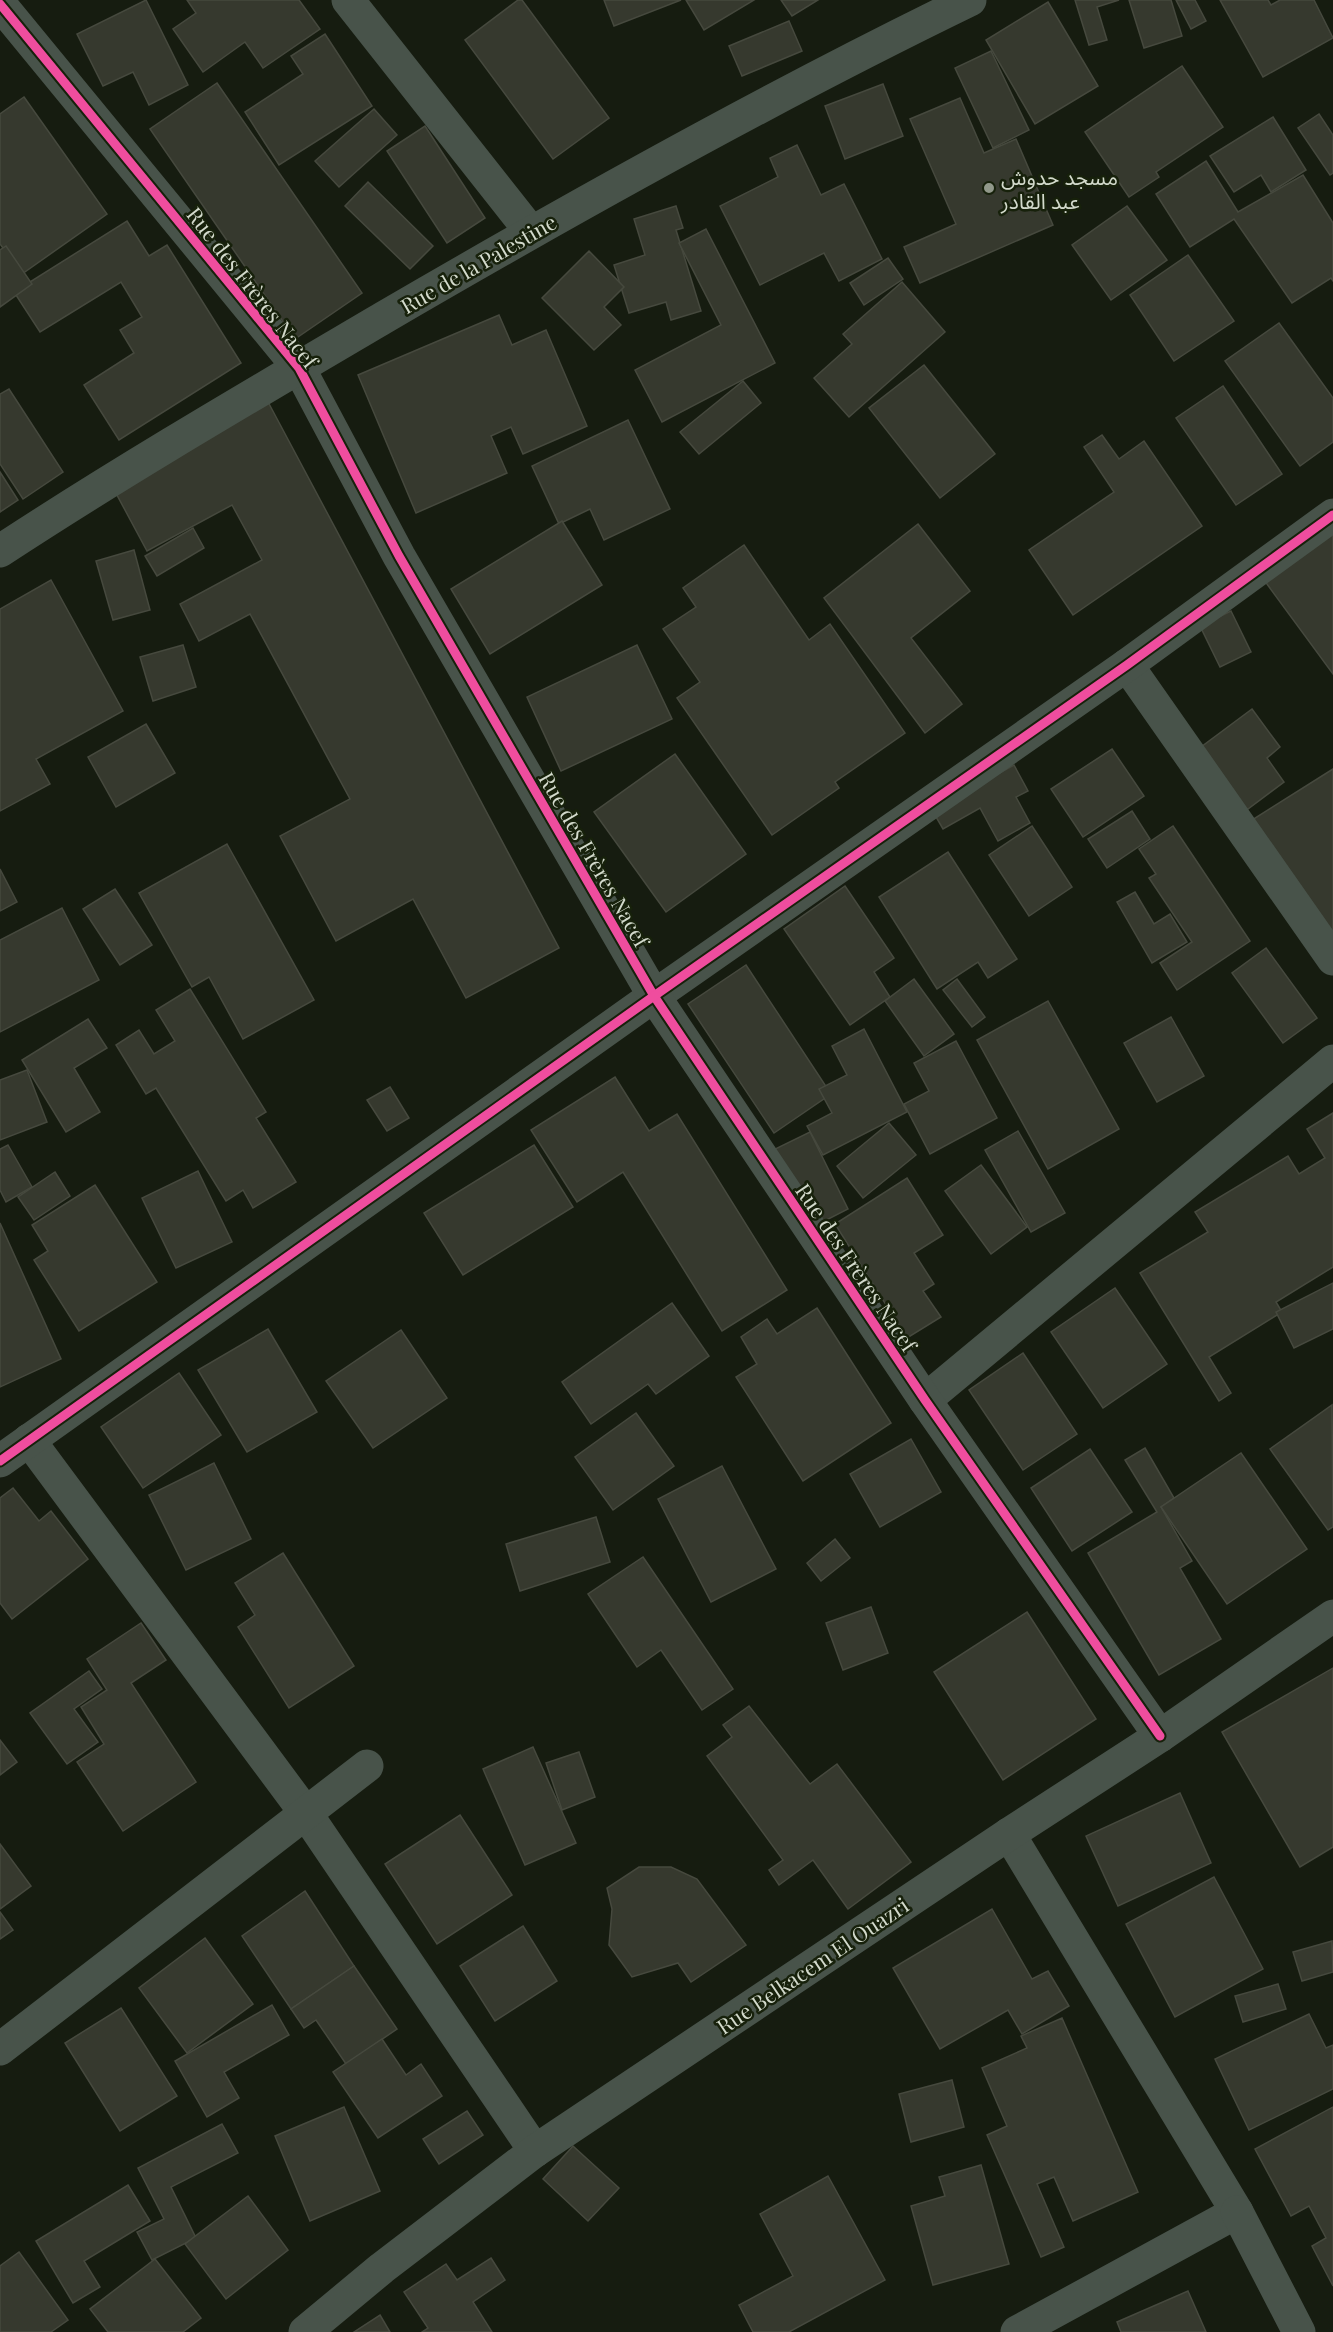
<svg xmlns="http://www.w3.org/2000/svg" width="1333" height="2332" viewBox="0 0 1333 2332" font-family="'Playfair Display','Noto Sans Arabic',serif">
<rect width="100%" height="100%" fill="#161c10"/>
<!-- building -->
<g fill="#36392e" stroke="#46493e" stroke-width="1.5">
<path d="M146,0L188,85L149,105L133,72L103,86L77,34Z"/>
<path d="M187,0H299L320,29L263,68L245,42L203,72L173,29L196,13Z"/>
<path d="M518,0H522L609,118L553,159L465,40Z"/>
<path d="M604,0H681L614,26Z"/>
<path d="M686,0H754L704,30Z"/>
<path d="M781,0H818L792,16Z"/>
<path d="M1075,0H1119L1097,7L1107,40L1089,45Z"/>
<path d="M1129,0H1171L1182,36L1144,48Z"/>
<path d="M1176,0H1195L1206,21L1191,29Z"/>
<path d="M1220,0H1268L1271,5L1280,0H1314L1333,38L1263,77Z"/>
<path d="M1048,2L1098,86L1035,124L986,40Z"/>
<path d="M789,21L802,51L742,76L729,46Z"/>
<path d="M325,34L372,106L279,165L245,112L303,74L291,56Z"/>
<path d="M991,51L1029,130L993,148L955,68Z"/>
<path d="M1182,66L1223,127L1156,172L1159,177L1129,197L1085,132Z"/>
<path d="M217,83L362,293L295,339L150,129Z"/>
<path d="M883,84L903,136L845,159L825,106Z"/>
<path d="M24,97L107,214L22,274L0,244V114Z"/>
<path d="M960,98L984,153L1016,139L1053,225L920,283L904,247L956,224L910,119Z"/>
<path d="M374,109L397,135L339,187L315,161Z"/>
<path d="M1319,114L1333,135V173L1330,175L1298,128Z"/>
<path d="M1273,117L1306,170L1271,192L1261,175L1234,192L1210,156Z"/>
<path d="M425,126L485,218L447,243L387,151Z"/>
<path d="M797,145L821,195L844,184L882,259L839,281L824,253L760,285L720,206L778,177L770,158Z"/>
<path d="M1206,161L1238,212L1303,175L1333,223V281L1331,278L1292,303L1234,219L1190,247L1156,194Z"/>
<path d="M368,182L433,246L410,269L345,206Z"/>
<path d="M676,206L683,228L676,230L701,311L671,320L666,302L629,313L614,265L645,255L634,219Z"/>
<path d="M1127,206L1167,260L1111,300L1072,245Z"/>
<path d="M127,221L149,256L167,245L241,363L119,440L84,385L134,353L120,330L142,317L121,282L40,332L14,292Z"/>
<path d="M706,229L775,363L662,422L635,370L721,325L679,243Z"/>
<path d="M6,246L32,284L0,307V250Z"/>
<path d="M589,251L624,287L604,307L621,325L594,350L542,298Z"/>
<path d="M1188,255L1234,321L1174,361L1130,295Z"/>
<path d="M888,258L903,279L864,305L850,283Z"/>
<path d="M902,282L945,332L849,417L814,378L852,344L843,334Z"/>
<path d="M499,315L512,345L546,330L587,426L523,454L511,427L491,436L507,473L416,513L358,375Z"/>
<path d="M1279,323L1333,398V442L1300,466L1225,361Z"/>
<path d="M924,365L995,454L940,498L869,408Z"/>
<path d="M743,381L761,403L699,454L680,432Z"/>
<path d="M1223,386L1282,474L1236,505L1176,418Z"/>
<path d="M9,389L63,472L23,499L0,464V394Z"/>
<path d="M267,400L559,948L466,998L413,899L336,941L280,836L350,799L250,614L199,641L180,604L262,560L232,505L147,551L111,484Z"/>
<path d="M628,420L670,509L604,540L590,509L559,524L532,466Z"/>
<path d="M1102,435L1119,459L1144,441L1202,526L1073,615L1029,550L1114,492L1084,447Z"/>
<path d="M0,472L18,500L0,512Z"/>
<path d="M1333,507V674L1253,565Z"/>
<path d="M562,521L602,585L490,654L451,589Z"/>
<path d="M918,524L970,591L911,638L962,704L925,733L824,598Z"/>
<path d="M193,528L204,548L157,576L145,556Z"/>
<path d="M744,545L809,640L830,624L905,733L835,782L839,788L772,835L677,698L700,682L663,629L696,607L683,588Z"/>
<path d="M134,550L150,610L113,620L96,561Z"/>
<path d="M51,580L123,711L36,759L50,784L0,811V609Z"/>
<path d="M1231,611L1251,652L1220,667L1200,626Z"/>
<path d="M183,645L196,687L153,701L140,657Z"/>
<path d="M637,645L672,719L561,771L527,697Z"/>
<path d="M1252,709L1280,747L1267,758L1284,782L1236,818L1189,756Z"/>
<path d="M146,724L175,773L116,807L88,757Z"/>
<path d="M1112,749L1144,796L1083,837L1051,789Z"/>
<path d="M675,754L746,854L666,912L594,812Z"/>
<path d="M1014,765L1028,791L1016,797L1030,823L998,841L980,808L943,829L932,810Z"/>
<path d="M1333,769V936L1252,820Z"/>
<path d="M1132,811L1150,839L1107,868L1088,839Z"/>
<path d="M1032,826L1072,887L1029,916L989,855Z"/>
<path d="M1173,826L1250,941L1177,990L1160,963L1192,942L1149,878L1156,874L1139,849Z"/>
<path d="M227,844L314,1000L243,1039L209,977L192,987L139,893Z"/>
<path d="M948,852L1017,959L988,978L978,962L937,989L879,897Z"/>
<path d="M0,869L17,902L0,911Z"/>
<path d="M845,886L894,958L874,972L890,997L850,1025L784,929Z"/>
<path d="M115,889L152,945L120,965L83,909Z"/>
<path d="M1135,892L1154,924L1170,914L1187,942L1152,963L1117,902Z"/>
<path d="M62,908L99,980L0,1032V940Z"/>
<path d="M1266,948L1317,1018L1283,1043L1232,973Z"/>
<path d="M746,965L831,1094L774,1133L688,1004Z"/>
<path d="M914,979L954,1034L924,1056L885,1001Z"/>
<path d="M957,979L985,1017L972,1027L943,990Z"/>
<path d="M190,989L266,1112L256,1118L296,1182L253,1208L243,1190L226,1201L156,1088L146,1094L116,1045L139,1030L154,1054L175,1041L156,1010Z"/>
<path d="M1048,1001L1119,1129L1048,1169L977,1040Z"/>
<path d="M1171,1017L1204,1076L1157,1102L1124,1043Z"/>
<path d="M88,1019L107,1048L74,1068L100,1112L66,1132L22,1060Z"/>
<path d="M864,1029L907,1112L823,1155L807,1126L832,1113L819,1089L847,1075L832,1046Z"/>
<path d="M956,1041L997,1118L930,1154L904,1104L929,1091L914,1063Z"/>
<path d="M27,1070L47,1122L0,1140V1080Z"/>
<path d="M615,1077L649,1131L677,1114L787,1290L722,1331L623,1172L577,1202L531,1130Z"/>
<path d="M390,1087L409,1118L387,1131L367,1100Z"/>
<path d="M1333,1113V1267L1276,1302L1282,1312L1209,1357L1231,1393L1219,1401L1140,1273L1208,1232L1195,1212L1288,1156L1299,1174L1325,1158L1307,1129Z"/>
<path d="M889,1123L916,1155L863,1198L837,1166Z"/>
<path d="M1018,1131L1065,1213L1031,1232L985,1150Z"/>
<path d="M810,1132L848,1209L807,1230L769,1152Z"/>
<path d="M8,1145L32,1187L6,1202L0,1190V1149Z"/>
<path d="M534,1145L573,1207L463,1275L424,1213Z"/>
<path d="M981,1165L1027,1227L991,1254L945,1191Z"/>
<path d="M198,1171L232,1242L176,1268L142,1198Z"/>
<path d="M55,1172L70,1196L34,1220L18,1197Z"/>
<path d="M907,1178L943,1235L914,1253L934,1284L923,1291L941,1317L907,1338L835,1224Z"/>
<path d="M95,1185L157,1282L79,1331L34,1260L48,1251L32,1225Z"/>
<path d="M0,1223L61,1359L0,1387Z"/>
<path d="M1333,1283V1329L1294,1348L1276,1312Z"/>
<path d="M1115,1288L1167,1364L1103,1408L1051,1332Z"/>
<path d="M672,1303L709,1356L656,1394L648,1384L591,1424L562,1382Z"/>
<path d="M817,1308L891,1423L803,1481L736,1377L757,1364L741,1337L767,1319L777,1334Z"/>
<path d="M268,1329L317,1412L247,1452L198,1370Z"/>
<path d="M401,1330L447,1398L373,1448L326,1381Z"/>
<path d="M1023,1353L1077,1434L1023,1470L969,1390Z"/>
<path d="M179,1373L221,1435L143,1488L101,1427Z"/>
<path d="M1332,1405L1333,1527L1328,1530L1270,1449Z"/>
<path d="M636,1413L674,1466L613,1510L575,1457Z"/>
<path d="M911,1439L941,1492L880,1527L850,1474Z"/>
<path d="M1145,1448L1174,1498L1161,1507L1192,1561L1180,1568L1221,1639L1159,1675L1088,1553L1157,1512L1125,1460Z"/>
<path d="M1090,1449L1132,1512L1072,1551L1031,1488Z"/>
<path d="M1241,1453L1307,1549L1227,1604L1161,1507Z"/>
<path d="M214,1463L251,1539L186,1570L149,1495Z"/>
<path d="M722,1466L776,1569L711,1602L658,1499Z"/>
<path d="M13,1488L39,1521L51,1511L88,1559L12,1619L0,1603V1498Z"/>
<path d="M596,1517L610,1562L520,1591L506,1544Z"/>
<path d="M835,1539L850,1558L821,1581L807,1563Z"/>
<path d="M283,1553L354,1666L289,1708L238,1627L255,1615L235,1583Z"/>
<path d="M643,1557L733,1689L702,1710L661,1650L637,1667L588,1594Z"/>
<path d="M871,1607L888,1653L843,1670L826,1623Z"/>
<path d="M1027,1612L1096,1719L1003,1780L934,1672Z"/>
<path d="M141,1623L166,1660L131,1683L196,1782L123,1831L77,1762L104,1744L81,1707L107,1690L87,1659Z"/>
<path d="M1333,1668V1847L1300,1867L1222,1732Z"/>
<path d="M89,1671L102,1689L74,1709L98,1742L67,1764L30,1713Z"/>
<path d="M749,1706L810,1784L837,1764L911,1862L848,1909L813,1860L779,1885L769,1870L783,1860L707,1756L732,1737L723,1725Z"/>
<path d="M0,1740L17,1762L0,1775Z"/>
<path d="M533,1747L576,1843L525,1865L483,1769Z"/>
<path d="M579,1752L595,1797L562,1810L546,1763Z"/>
<path d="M1180,1793L1211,1863L1118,1906L1086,1836Z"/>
<path d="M460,1815L512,1895L437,1944L385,1864Z"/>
<path d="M0,1844L31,1886L0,1909Z"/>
<path d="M639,1867H671L697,1879L746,1945L691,1982L678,1963L632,1977L609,1945L612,1909L607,1888Z"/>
<path d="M1214,1877L1263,1969L1175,2017L1126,1924Z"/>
<path d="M305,1891L354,1966L291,2009L242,1936Z"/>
<path d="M992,1909L1032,1979L1048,1971L1069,2006L1022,2034L1008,2010L940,2049L893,1968Z"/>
<path d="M0,1912L13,1930L0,1939Z"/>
<path d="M523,1926L557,1981L495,2021L460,1966Z"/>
<path d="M205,1938L253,2004L187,2053L139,1988Z"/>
<path d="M1332,1941L1333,1972L1302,1981L1293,1952Z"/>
<path d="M354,1966L397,2029L346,2064L316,2020L304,2028L291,2009Z"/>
<path d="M1278,1984L1286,2009L1243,2022L1235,1996Z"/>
<path d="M272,2005L289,2035L224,2072L239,2098L207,2117L175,2061Z"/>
<path d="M121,2008L177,2096L120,2131L65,2043Z"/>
<path d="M1309,2014L1326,2048L1333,2045V2089L1249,2130L1215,2059Z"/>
<path d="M1062,2018L1138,2192L1073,2221L1054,2177L1037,2184L1064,2247L1041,2257L987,2135L1007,2126L982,2068L1027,2048L1021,2036Z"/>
<path d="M382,2039L406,2075L421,2064L442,2096L378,2138L333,2072Z"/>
<path d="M952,2080L964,2127L911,2142L899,2094Z"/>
<path d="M344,2107L380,2191L310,2221L275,2136Z"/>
<path d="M1333,2107V2286L1312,2246L1326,2238L1309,2206L1291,2216L1255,2149Z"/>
<path d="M467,2111L483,2135L439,2164L423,2139Z"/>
<path d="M222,2124L238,2153L171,2187L196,2238L152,2260L137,2232L164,2219L138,2168Z"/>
<path d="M573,2146L619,2188L588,2221L543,2179Z"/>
<path d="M981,2165L1009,2264L933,2285L911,2206L945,2196L939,2177Z"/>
<path d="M828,2176L885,2280L789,2332H753L739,2305L793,2276L760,2214Z"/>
<path d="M128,2185L150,2221L84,2261L100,2287L73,2303L36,2241Z"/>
<path d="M248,2196L288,2250L226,2299L185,2244Z"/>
<path d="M19,2252L68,2320L51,2332H0V2266Z"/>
<path d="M491,2258L505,2280L473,2302L492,2332H422L428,2328L404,2292L446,2264L457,2280Z"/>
<path d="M155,2259L201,2318L183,2332H108L90,2309Z"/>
<path d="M1188,2291L1206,2332H1121L1117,2322Z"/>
<path d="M380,2315L390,2332H354Z"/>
</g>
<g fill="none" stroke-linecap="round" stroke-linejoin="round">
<!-- minor -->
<g stroke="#48534a" stroke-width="33">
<path d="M348,0L531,232"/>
<path d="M1127,665L1333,959"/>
<path d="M925,1400L1333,1061"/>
<path d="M29,1440L307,1815L535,2151"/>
<path d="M0,1461L654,996L1127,665L1333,515"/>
<path d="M1009,1834L1237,2212L1017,2332"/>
<path d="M0,2049L367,1766"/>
<path d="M1237,2212L1299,2332"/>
</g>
<!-- tertiary -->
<g stroke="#48534a" stroke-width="33">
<path d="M0,4L299,368L399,556L654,996L925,1400L1160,1736"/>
<path d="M0,551C125,469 254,394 383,318C575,206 770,97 970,0"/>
<path d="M305,2332L382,2268L535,2151L1009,1834L1160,1736L1333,1616"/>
</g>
<!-- cycleway casing -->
<g stroke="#17210b" stroke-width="13">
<g id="cycleway">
<path d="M0,4L299,368L399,556L654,996L925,1400L1160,1736"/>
<path d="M0,1461L654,996L1127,665L1333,515"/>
</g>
</g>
<!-- cycleway -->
<use href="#cycleway" stroke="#ef4d9e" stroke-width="9"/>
</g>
<!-- markers -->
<circle fill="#91988a" stroke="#17210b" stroke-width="2" cx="989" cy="188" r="6"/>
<g text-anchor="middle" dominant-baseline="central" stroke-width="5" stroke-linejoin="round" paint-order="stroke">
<!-- poi labels -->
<g font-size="21" fill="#d3dacc" stroke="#17210b" text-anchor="start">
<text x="1001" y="176">مسجد حدوش<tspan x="1001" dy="24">عبد القادر</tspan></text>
</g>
<!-- street labels -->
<g font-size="21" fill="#d3dacc" stroke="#17210b">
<text transform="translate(478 263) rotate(-30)">Rue de la Palestine</text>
<text transform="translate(253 287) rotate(52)">Rue des Frères Nacef</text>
<text transform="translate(595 859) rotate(60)">Rue des Frères Nacef</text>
<text transform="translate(857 1267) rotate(56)">Rue des Frères Nacef</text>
<text transform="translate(812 1965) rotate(-34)">Rue Belkacem El Ouazri</text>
</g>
</g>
</svg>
